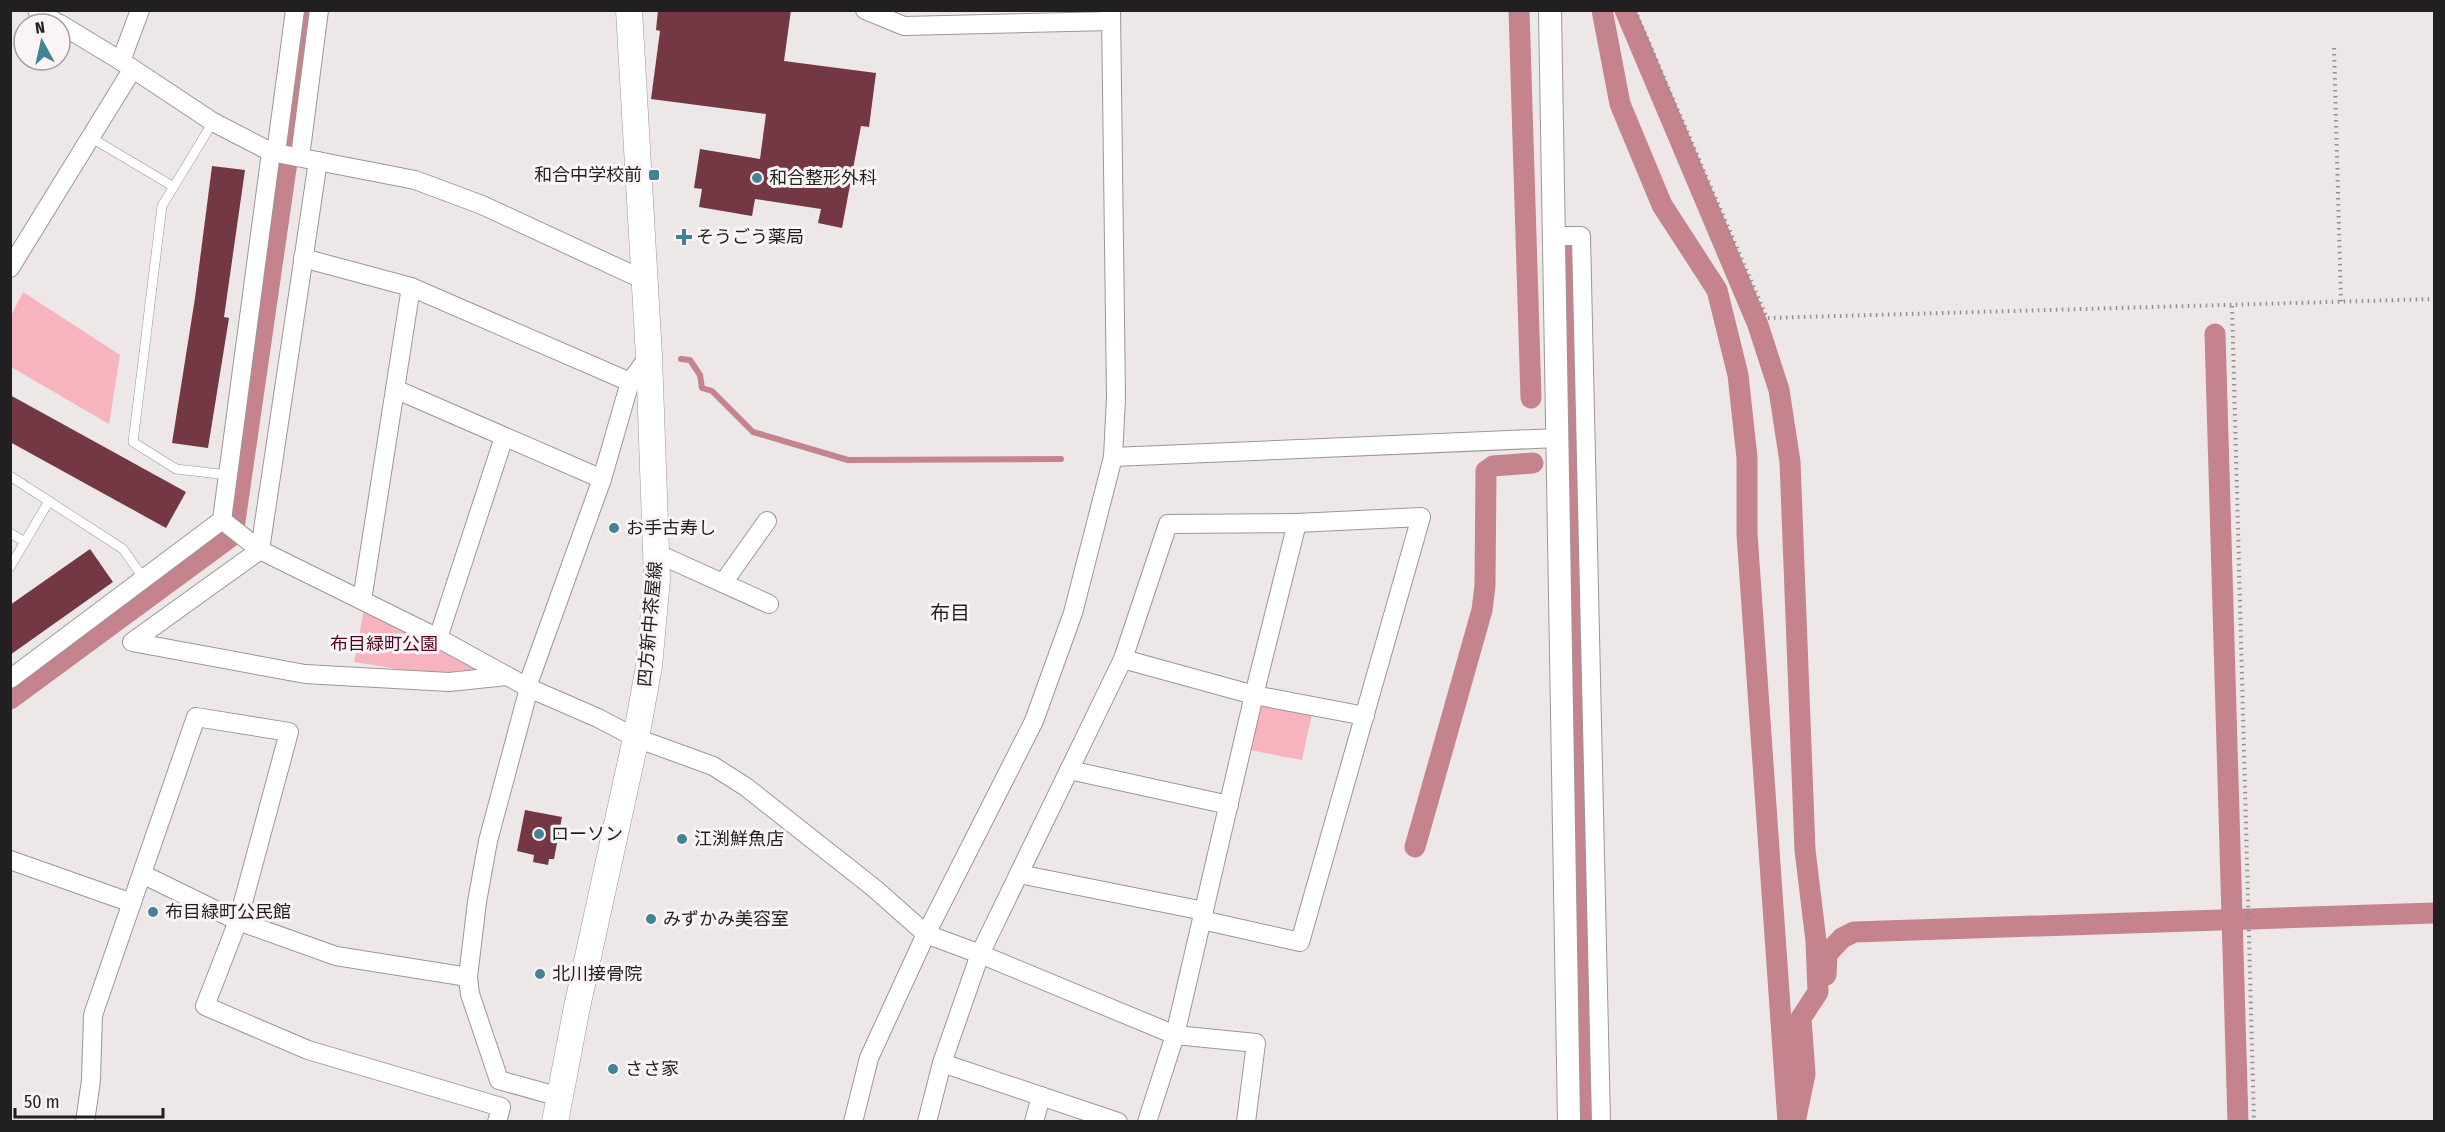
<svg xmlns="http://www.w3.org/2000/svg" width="2445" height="1132" viewBox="0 0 2445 1132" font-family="'Fira Sans Condensed','Noto Sans JP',sans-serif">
<rect width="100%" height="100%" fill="#ede7e8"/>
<!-- green -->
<g fill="#f7b4bf">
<path d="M23,292L120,355L109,424L11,367V316Z"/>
<path d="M364,609L490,673L448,677L354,662Z"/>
<path d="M1260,705L1312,714L1302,760L1249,750Z"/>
</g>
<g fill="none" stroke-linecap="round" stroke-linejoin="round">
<!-- stream -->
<path stroke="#c5838e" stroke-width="6" d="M681,359L690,360L700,375L702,388L712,391L753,432L848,460L1061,459"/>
<!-- canal -->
<g stroke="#c5838e" stroke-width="21">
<path d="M1519,10L1531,398"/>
<path d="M1602,10L1620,104L1662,205L1717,290L1738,375L1747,458V534L1788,1122"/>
<path d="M1625,10L1758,325L1779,390L1790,462L1805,850L1816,941L1818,992L1801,1018L1805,1074L1795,1122"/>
<path d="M1571,255L1588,1122"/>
<path d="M2215,334L2238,1122"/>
<path d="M10,699L233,535L291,134L307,10"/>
<path d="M1415,847L1482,610L1485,586L1486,471L1493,466L1533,463"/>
<path d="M1826,975L1827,954L1842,938L1854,932L2434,913"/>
</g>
</g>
<!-- building -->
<g fill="#733844">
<path d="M658,10H791L784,61L876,73L869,127L861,126L842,228L818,223L821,209L755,199L752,216L699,207L702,189L694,188L700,149L760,159L766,114L651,99L660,31L656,30Z"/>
<path d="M212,166L245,170L224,317L229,318L208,448L172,443L195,298Z"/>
<path d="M10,395L186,492L166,528L10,442Z"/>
<path d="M90,549L113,582L10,655V605Z"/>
<path d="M525,810L562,817L554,859H549L548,865L533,862L534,855L517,851Z"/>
</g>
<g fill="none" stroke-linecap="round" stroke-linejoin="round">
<!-- service casing -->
<g stroke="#9c9797" stroke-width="10">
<g id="service">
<path d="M213,122L162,206L133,442L176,469L229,475"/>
<path d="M90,137L174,187"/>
<path d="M10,476L123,549L144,579"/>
<path d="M10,533L25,542"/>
<path d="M10,567L49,501"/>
</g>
</g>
<!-- minor casing -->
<g stroke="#9c9797" stroke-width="20">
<g id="minor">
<path d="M37,10L59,24"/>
<path d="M865,10L904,26L1111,21"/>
<path d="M60,24L121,61L213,122L271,152L415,180L482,205L644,280"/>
<path d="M121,61L140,10"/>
<path d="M276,153L295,10"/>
<path d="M300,157L319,10"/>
<path d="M318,161L260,550L132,642L305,674L449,682L507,676"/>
<path d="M1554,236H1581L1601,1122"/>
<path d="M303,258L411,287L362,600"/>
<path d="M10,268L132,70"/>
<path d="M411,287L630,382"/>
<path d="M395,389L602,479"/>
<path d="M1113,457L1558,438"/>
<path d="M222,520L260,550L438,638L529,688L598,718L636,738L713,766L746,787L874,888L926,934L980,954L1175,1035L1256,1043L1246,1122"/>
<path d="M656,553L769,604"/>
<path d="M723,583L767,521"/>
<path d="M438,638L504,437"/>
<path d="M1123,659L1254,695L1365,716"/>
<path d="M10,679L222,520L271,152"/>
<path d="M527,687L602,479L630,382L649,356"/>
<path d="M529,688L488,841L477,902L468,977L470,994L499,1080L560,1097"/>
<path d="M1069,770L1229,805"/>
<path d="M10,860L132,903"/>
<path d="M142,874L238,921L336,956L468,977"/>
<path d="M1019,874L1204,911"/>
<path d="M1202,920L1300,942L1421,517L1297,523"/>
<path d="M942,1063L1118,1122"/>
<path d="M85,1122L91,1080L93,1015L196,717L289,732L238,921L205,1006L308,1050L501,1107L497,1122"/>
<path d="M853,1122L869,1058L926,934L1034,721L1073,613L1113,457L1116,398L1111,10"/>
<path d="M927,1122L942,1063L980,954L1123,659L1168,524L1297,523L1254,695L1175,1035L1147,1122"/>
<path d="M1034,1122L1041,1096"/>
</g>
</g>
<!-- tertiary casing -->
<g stroke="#9c9797" stroke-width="24">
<path id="tertiary" d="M1550,10L1569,1122"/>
</g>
<!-- secondary casing -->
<g stroke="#9c9797" stroke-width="27">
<path id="secondary" d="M555,1122L577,1007L636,738L649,666L657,579L649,356L629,10"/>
</g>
<!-- path -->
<g stroke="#938f8f" stroke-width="4" stroke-dasharray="1.5 4.5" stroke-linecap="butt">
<path d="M1635,10L1767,318L2434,299"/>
<path d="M2334,48L2341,302"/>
<path d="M2232,306L2254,1122"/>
</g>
<!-- service -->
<use href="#service" stroke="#fff" stroke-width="9"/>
<!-- minor -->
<use href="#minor" stroke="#fff" stroke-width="18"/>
<!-- tertiary -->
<use href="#tertiary" stroke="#fff" stroke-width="22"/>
<!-- secondary -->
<use href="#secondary" stroke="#fff" stroke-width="26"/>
</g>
<!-- markers -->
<g fill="#428496" stroke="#faf4f5" stroke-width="2">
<rect x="648" y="169" width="12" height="12" rx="3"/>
<circle cx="757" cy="178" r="6"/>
<path d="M681 228h6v6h6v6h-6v6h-6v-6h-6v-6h6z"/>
<circle cx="614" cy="528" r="6"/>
<circle cx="539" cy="834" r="6"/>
<circle cx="682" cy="839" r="6"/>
<circle cx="153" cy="912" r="6"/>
<circle cx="651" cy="919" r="6"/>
<circle cx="540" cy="974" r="6"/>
<circle cx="613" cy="1069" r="6"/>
</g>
<g text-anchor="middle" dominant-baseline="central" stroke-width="6" stroke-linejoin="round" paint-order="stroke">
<!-- poi labels -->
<g font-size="18" fill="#211f1f" stroke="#faf4f5" text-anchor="start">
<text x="642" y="175" text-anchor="end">和合中学校前</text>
<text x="769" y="178">和合整形外科</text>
<text x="696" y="237">そうごう薬局</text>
<text x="626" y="528">お手古寿し</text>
<text x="551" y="834">ローソン</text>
<text x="694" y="839">江渕鮮魚店</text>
<text x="165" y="912">布目緑町公民館</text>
<text x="663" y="919">みずかみ美容室</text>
<text x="552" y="974">北川接骨院</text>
<text x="625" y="1069">ささ家</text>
</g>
<!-- street labels -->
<g font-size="18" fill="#211f1f" stroke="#faf4f5">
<text transform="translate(650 624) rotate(-85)">四方新中茶屋線</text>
</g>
<!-- park labels -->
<g font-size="18" fill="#550220" stroke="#faf4f5">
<text x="384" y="644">布目緑町公園</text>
</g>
<!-- neighbourhood labels -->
<g font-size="20" fill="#211f1f" stroke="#faf4f5">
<text x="950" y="613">布目</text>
</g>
</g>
<!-- border -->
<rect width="2445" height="1132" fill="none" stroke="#211f1f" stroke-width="24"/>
<!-- north arrow -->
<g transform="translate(42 42) rotate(352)"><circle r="28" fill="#faf4f5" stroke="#a39f9f" stroke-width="1.5"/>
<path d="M0-4.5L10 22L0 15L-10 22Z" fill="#428496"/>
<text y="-9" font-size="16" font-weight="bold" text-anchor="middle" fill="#211f1f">N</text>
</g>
<!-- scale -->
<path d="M15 1108v9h148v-9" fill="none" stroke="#211f1f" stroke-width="3"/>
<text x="24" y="1108" font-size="18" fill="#211f1f" stroke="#faf4f5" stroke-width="4.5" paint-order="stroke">50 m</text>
</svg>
